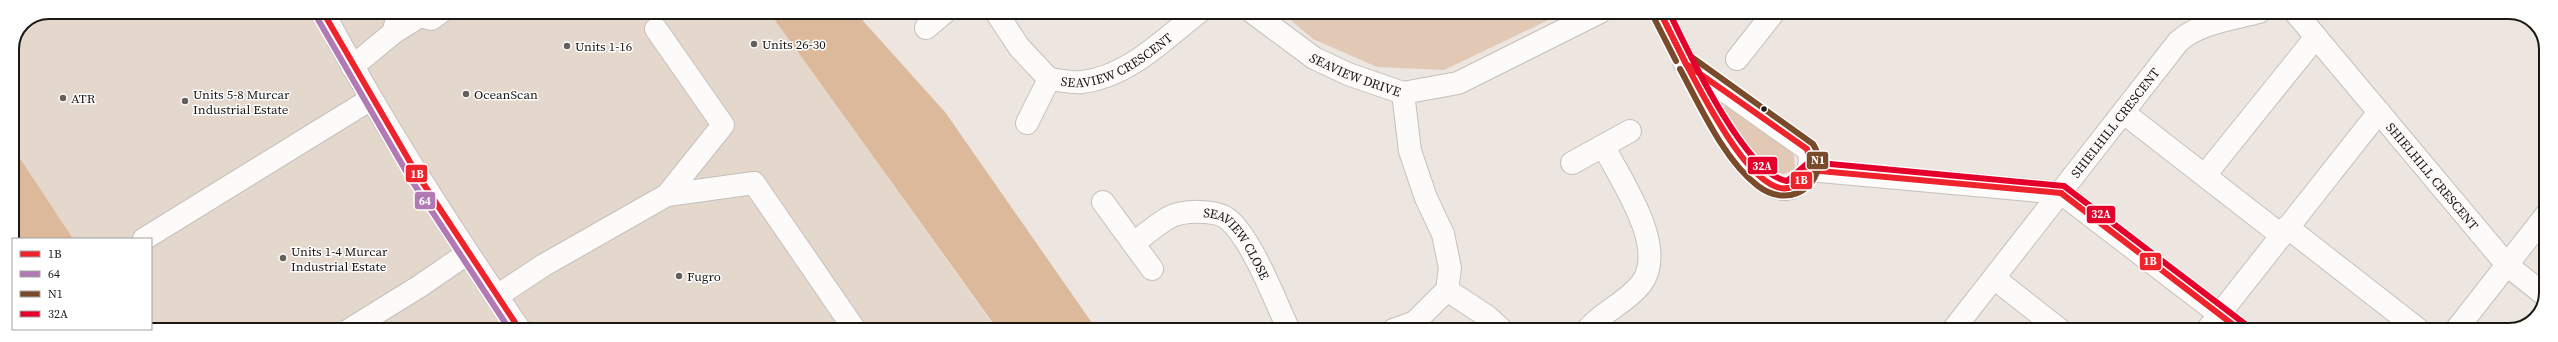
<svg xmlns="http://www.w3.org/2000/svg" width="2558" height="342" viewBox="0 0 2558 342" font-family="'Source Serif 4',serif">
<rect width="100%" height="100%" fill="#ede6e0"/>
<!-- built -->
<path fill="#e4d7cc" d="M49,12H769L997,330H125L151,329V239H72L12,145V49L23,23Z"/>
<!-- green -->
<g fill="#e2c9b6">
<path d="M1281,12H1565L1444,70L1377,67L1313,39Z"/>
<path d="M1725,103L1790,149L1794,156L1795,169L1784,174C1751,166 1740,136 1724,108Z"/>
</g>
<!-- forest -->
<g fill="#dcb99b">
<path d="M769,12H855L945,112L1097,330H998Z"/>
<path d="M12,146L73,239H13V242Z"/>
</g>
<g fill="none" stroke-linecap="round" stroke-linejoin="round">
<!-- minor casing -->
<g stroke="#c5c0bb" stroke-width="24">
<g id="minor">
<path d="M323,12C382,123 449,227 520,330"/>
<path id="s1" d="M996,12L1019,47L1049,79C1059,80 1072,83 1082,82C1128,77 1164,39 1199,12"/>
<path id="s2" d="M1252,12L1314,58L1348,74L1403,93L1458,83L1600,12"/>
<path d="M1660,12C1677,46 1694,79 1713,112C1725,132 1737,153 1752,170C1760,178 1774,190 1786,189C1804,187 1815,164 1807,149L1684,62"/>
<path id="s3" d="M2295,12L2507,265L2546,296"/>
<path d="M926,28L945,12"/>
<path d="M393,33L420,16L431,19L441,12"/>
<path d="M1737,59L1774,12"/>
<path d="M352,67L393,33L399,12"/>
<path d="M2124,113L2281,235"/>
<path d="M1027,123L1049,79"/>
<path d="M1572,163L1630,131"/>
<path d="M1809,170L2061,193L2240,330"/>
<path d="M2205,175L2316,37"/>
<path d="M667,195L754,183L855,330"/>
<path d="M1103,202L1152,269"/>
<path d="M2287,227L2419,330"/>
<path d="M144,239L371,99"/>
<path id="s4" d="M1134,243C1145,235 1156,225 1168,218C1182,210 1217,209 1229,220C1253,241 1275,301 1289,330"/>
<path d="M1994,278L2060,330"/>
<path d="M1447,290L1488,317L1502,330"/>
<path d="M497,296L544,265L667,195L723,125L656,29"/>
<path d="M349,330L420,286L468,253"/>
<path d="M1393,330L1415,322L1447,290L1450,268L1443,234L1426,198L1410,151L1403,93"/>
<path d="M1587,330C1602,312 1626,303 1641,284C1669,248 1621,181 1604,147"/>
<path id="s5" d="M1953,330L2178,42C2198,23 2233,19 2259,12"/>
<path d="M2207,330L2379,112"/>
<path d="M2456,330L2546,215"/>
</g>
</g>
<!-- minor -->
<use href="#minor" stroke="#fcfbfa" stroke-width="22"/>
<!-- bus-1 casing -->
<g stroke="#fff" stroke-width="9">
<g id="bus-1">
<path d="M323,12L417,174L520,330"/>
<path d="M1660,12L1686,64"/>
<path d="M1660,12L1686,64"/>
<path d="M1686,64L1807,149C1811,160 1810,171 1802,180C1763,223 1700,88 1686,64Z"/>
<path d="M1809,170L2061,193"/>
<path d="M2061,193L2240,330"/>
</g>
</g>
<!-- bus-2 casing -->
<g stroke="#fff" stroke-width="9">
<path id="bus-2" d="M316,16L410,178L510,330"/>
</g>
<!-- bus-3 casing -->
<g stroke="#fff" stroke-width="9">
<g id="bus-3">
<path d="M1653,16L1676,61"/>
<path d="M1680,69C1700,106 1724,160 1758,186C1795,214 1833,175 1813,144L1693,58"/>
</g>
</g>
<!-- bus-4 casing -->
<g stroke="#fff" stroke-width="9">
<path id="bus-4" d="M1669,12C1687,49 1745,175 1787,181L1809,162L2064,186L2245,324"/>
</g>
<!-- bus-1 -->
<use href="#bus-1" stroke="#ee232c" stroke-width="6"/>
<!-- bus-2 -->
<use href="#bus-2" stroke="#b17ab5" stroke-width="6"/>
<!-- bus-3 -->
<use href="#bus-3" stroke="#7a4b2a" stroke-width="6"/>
<!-- bus-4 -->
<use href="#bus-4" stroke="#e4002b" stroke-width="6"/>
</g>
<!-- markers -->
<g fill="#645f5b" stroke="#fff" stroke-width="1.5">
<circle cx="754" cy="44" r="4"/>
<circle cx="567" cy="46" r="4"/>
<circle cx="466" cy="94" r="4"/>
<circle cx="63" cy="98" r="4"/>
<circle cx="185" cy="101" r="4"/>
<circle cx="283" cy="258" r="4"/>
<circle cx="679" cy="276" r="4"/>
</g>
<circle fill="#1b1713" stroke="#fff" stroke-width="1.5" cx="1764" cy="109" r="3.5"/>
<g text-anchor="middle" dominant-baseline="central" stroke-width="3" stroke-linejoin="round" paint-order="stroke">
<!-- poi labels -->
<g font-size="13" fill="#1b1713" stroke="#fff" text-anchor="start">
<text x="762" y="44">Units 26-30</text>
<text x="575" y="46">Units 1-16</text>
<text x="193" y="94">Units 5-8 Murcar<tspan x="193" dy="15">Industrial Estate</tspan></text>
<text x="474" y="94">OceanScan</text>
<text x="71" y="98">ATR</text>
<text x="291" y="251">Units 1-4 Murcar<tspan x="291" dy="15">Industrial Estate</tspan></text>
<text x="687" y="276">Fugro</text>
</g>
<!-- street labels -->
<g font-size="13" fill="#1b1713" stroke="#fff">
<text stroke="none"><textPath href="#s1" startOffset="159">SEAVIEW CRESCENT</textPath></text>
<text stroke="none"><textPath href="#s2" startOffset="122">SEAVIEW DRIVE</textPath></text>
<text stroke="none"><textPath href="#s5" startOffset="263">SHIELHILL CRESCENT</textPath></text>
<text stroke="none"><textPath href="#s3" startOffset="214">SHIELHILL CRESCENT</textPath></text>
<text stroke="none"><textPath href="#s4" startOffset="127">SEAVIEW CLOSE</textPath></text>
</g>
</g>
<!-- crop -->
<path d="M0 0H2558V342H0ZM49 19H2509A30 30 0 0 1 2539 49V293A30 30 0 0 1 2509 323H49A30 30 0 0 1 19 293V49A30 30 0 0 1 49 19Z" fill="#fff" fill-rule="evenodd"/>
<path fill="none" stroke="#1b1713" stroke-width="2" d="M49 19H2509A30 30 0 0 1 2539 49V293A30 30 0 0 1 2509 323H49A30 30 0 0 1 19 293V49A30 30 0 0 1 49 19Z"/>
<g stroke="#fff" stroke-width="1.5">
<rect x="1806" y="151" width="23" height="19" rx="4" fill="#7a4b2a"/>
<rect x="1747" y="156" width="31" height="19" rx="4" fill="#e4002b"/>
<rect x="405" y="164" width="23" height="19" rx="4" fill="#ee232c"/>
<rect x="1790" y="171" width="23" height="19" rx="4" fill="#ee232c"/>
<rect x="414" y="191" width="22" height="19" rx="4" fill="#b17ab5"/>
<rect x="2086" y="205" width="30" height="19" rx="4" fill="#e4002b"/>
<rect x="2139" y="252" width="23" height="19" rx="4" fill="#ee232c"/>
</g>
<g font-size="11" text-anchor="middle" font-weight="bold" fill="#fff">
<text x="1818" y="164">N1</text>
<text x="1762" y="170">32A</text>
<text x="417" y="178">1B</text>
<text x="1801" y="184">1B</text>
<text x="425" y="205">64</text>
<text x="2101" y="218">32A</text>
<text x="2150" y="265">1B</text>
</g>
<!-- legend -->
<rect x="12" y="238" width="140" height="92" fill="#ffffff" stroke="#a4a2a1"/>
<rect x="20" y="251" width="20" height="6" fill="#ee232c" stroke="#a4a2a1"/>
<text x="48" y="258" font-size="12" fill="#1b1713">1B</text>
<rect x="20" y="271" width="20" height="6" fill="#b17ab5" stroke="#a4a2a1"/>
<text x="48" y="278" font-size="12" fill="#1b1713">64</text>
<rect x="20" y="291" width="20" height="6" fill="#7a4b2a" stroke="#a4a2a1"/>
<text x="48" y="298" font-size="12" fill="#1b1713">N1</text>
<rect x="20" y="311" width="20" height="6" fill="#e4002b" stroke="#a4a2a1"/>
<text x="48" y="318" font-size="12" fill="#1b1713">32A</text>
</svg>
